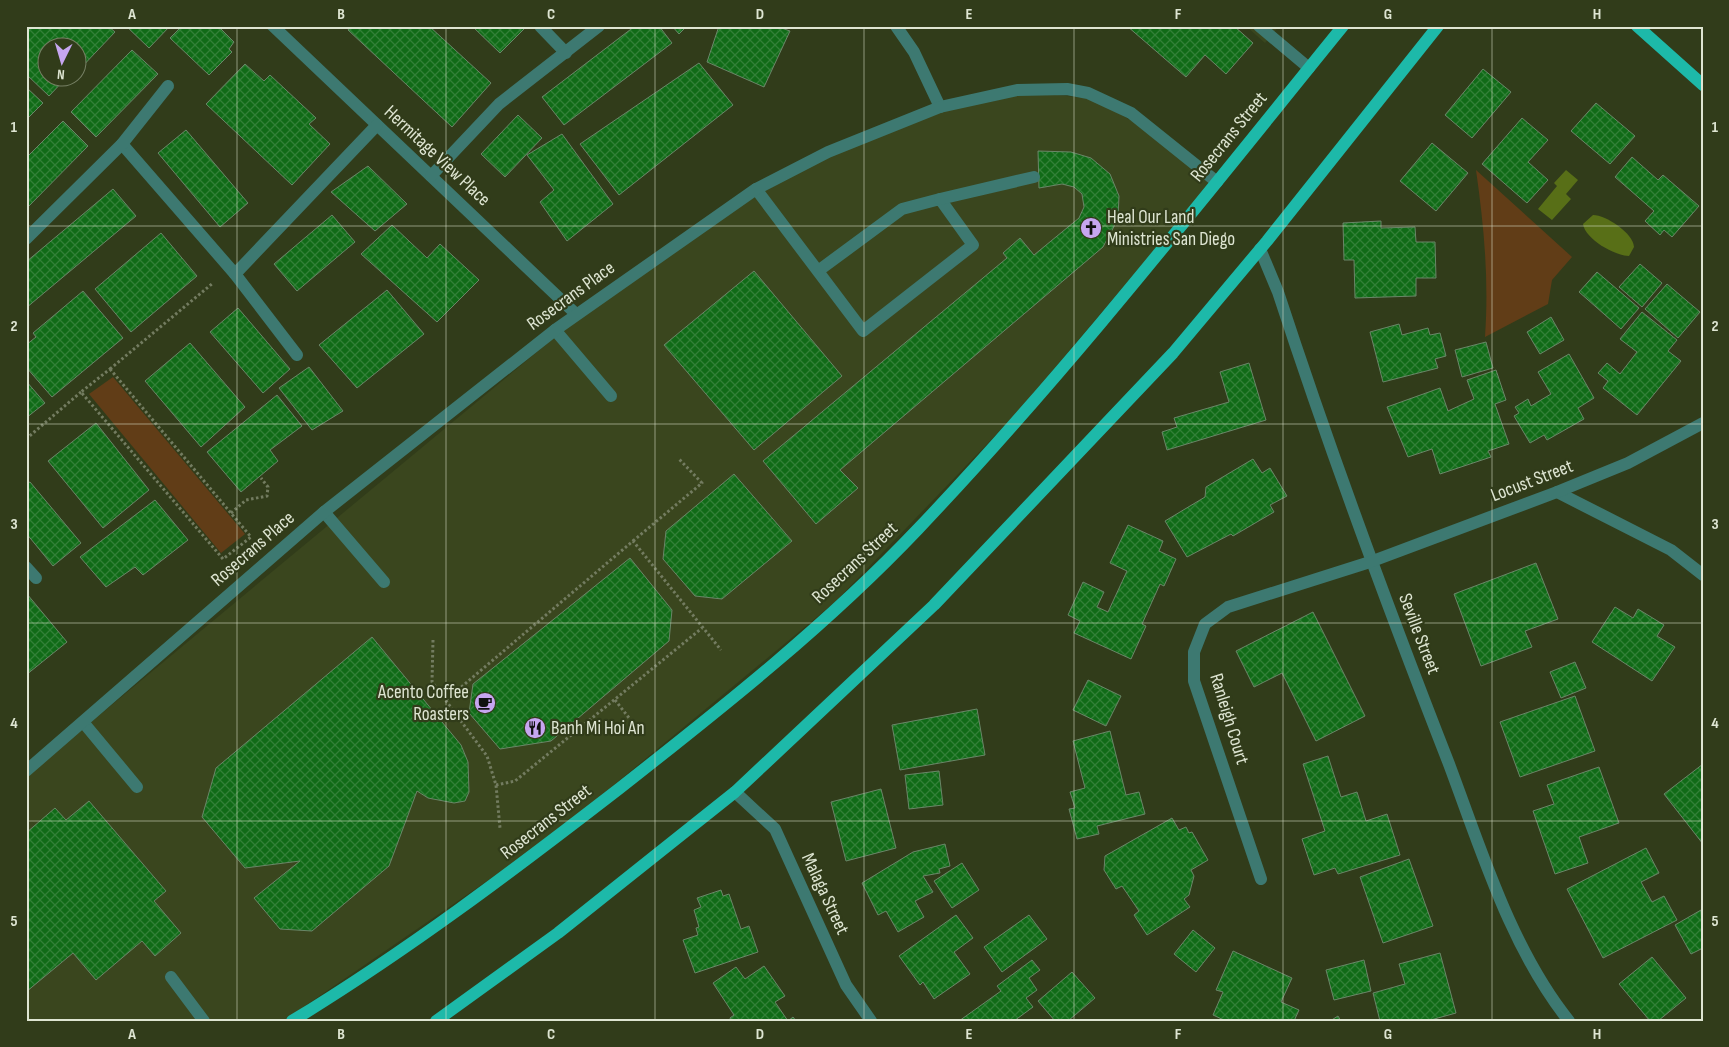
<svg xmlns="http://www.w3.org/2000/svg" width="1729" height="1047" viewBox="0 0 1729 1047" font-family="'Sofia Sans Condensed',sans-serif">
<defs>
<pattern id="building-cross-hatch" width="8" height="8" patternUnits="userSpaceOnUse" patternTransform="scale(1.25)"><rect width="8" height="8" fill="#106b17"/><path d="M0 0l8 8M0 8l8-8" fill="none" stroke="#328038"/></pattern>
</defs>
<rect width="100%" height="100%" fill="#313c1a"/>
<!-- built -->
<g fill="#3a461e">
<path d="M1246,26H1279L1265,43Z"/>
<path d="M1040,93L1093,99L1139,125L1212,182L1014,416L835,602L551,837L283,1021H26V776L578,318L751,199L828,155L942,110L994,98Z"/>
</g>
<!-- grass -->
<g fill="#613d17">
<path d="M1476,170L1572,257L1552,280L1548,304L1485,337C1489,280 1484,226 1476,170Z"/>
<path d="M113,377L245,534L221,553L89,394Z"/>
</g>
<!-- water -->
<g fill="#586f17">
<path d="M1566,170L1578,180L1566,194L1571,199L1552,220L1538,209L1557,186L1554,183Z"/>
<path d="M1593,215C1606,215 1633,233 1634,247L1629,256C1615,256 1585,239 1583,224Z"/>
</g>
<!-- building -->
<g fill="url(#building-cross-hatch)" stroke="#6a8668">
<path d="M26,26H108L115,32L78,71V48H48V78H66L49,96L26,74Z"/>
<path d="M126,26H170L149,48Z"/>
<path d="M182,26H218L234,42L229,49L232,52L209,75L170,38Z"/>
<path d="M351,26H429L491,83L452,127L348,30Z"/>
<path d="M472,26H524L525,28L500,53Z"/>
<path d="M635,26H659L672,43L564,125L542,97Z"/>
<path d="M672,26H687L679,34Z"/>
<path d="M719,26H776L790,31L764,87L707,62Z"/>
<path d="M1127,26H1234L1253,43L1226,74L1205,55L1186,77Z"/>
<path d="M132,50L158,74L96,137L71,112Z"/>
<path d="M699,63L733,105L619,195L580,144Z"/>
<path d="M245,64L264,81L270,75L316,118L309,124L330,144L292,185L206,104Z"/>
<path d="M1483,69L1511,92L1472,138L1445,115Z"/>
<path d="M26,87L43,103L26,120Z"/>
<path d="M1596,103L1635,136L1610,164L1571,131Z"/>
<path d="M518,115L542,138L505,177L481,154Z"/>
<path d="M1522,118L1548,140L1528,162L1548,180L1527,203L1482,164Z"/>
<path d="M63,121L88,146L26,209V158Z"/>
<path d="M186,130L248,203L220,227L158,153Z"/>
<path d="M562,134L613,204L567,241L540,202L554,190L527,155Z"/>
<path d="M1432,143L1468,173L1436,211L1400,181Z"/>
<path d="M1038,151L1071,152L1091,158L1110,174L1119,196L1118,219L1103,247L840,470L858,488L816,524L763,461L1007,258L1003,253L1020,238L1034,255L1079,218L1084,207L1082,194L1074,187L1062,184L1039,188Z"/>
<path d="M1632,157L1658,180L1663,175L1699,206L1672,237L1664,230L1660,235L1645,221L1654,211L1615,177Z"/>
<path d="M368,166L407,204L375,231L331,192Z"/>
<path d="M113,189L136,216L26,308V262Z"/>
<path d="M332,215L355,242L297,291L274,264Z"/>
<path d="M1381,221V228L1415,227L1416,242H1435L1436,278H1416V296L1355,298L1354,260H1344L1343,223Z"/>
<path d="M392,225L427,258L440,244L479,280L437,322L361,254Z"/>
<path d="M161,233L197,276L131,332L95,289Z"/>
<path d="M1640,264L1662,283L1642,307L1619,287Z"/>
<path d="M754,271L842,376L754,450L664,345Z"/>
<path d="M1597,272L1639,308L1621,329L1579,292Z"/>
<path d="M1667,284L1700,312L1678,338L1645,309Z"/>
<path d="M387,290L424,334L357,388L319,345Z"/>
<path d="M83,291L123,338L52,397L26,367V345L36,337L33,333Z"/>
<path d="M238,308L290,369L263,393L210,332Z"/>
<path d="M1642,312L1677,340L1668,351L1681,361L1637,415L1603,388L1608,381L1598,373L1607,363L1620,374L1637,352L1620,339Z"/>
<path d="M1551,317L1564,340L1540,354L1527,332Z"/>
<path d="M1399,324L1402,335L1428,328L1430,335L1440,333L1446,356L1435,359L1438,368L1383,382L1370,332Z"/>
<path d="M1486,342L1493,368L1462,377L1455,350Z"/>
<path d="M190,343L245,407L201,447L145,381Z"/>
<path d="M1569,354L1594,398L1578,408L1584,419L1547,440L1544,435L1530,443L1514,416L1519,413L1515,407L1528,399L1531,406L1551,394L1538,372Z"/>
<path d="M1249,363L1266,420L1167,450L1162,432L1177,427L1174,418L1229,402L1220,372Z"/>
<path d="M309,367L343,411L312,430L279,388Z"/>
<path d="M1496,370L1506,400L1495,404L1509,444L1488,451L1491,457L1440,474L1432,449L1408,457L1387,407L1440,388L1448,411L1474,399L1467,380Z"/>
<path d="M26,381L45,403L26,418Z"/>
<path d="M277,395L302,426L270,450L278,461L241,492L207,452Z"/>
<path d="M96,423L149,490L103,528L48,461Z"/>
<path d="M1253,459L1262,473L1270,468L1287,496L1270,505L1274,512L1233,536L1231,534L1187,557L1165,521L1205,497L1206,487Z"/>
<path d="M734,474L792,541L722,599L695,596L663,559L666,531Z"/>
<path d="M30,482L81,543L53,566L26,533V484Z"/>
<path d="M155,500L188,540L143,575L135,567L106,587L80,557Z"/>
<path d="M1128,525L1163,541L1159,551L1176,559L1164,586L1160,584L1142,624L1146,626L1131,659L1074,633L1080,621L1068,615L1083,582L1104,592L1097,607L1108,612L1127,571L1110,563Z"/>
<path d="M630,558L672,610L669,641L551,741L500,749L469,713L473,684Z"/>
<path d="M1536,563L1558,619L1525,631L1532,647L1481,666L1454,594Z"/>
<path d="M27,594L67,642L26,675V595Z"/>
<path d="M1615,607L1633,618L1638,609L1664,625L1657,636L1675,647L1652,681L1592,642Z"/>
<path d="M1313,612L1365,716L1316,741L1282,673L1254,687L1236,651Z"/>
<path d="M372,637L461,745L468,762L469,792L465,801L454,803L428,798L417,791L389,866L312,931L280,929L254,898L300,861L245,868L202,817L216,768Z"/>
<path d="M1575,662L1586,688L1561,698L1550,672Z"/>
<path d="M1088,680L1121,696L1106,726L1073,710Z"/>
<path d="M1575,696L1595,751L1520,777L1500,722Z"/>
<path d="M977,709L985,755L900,770L892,725Z"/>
<path d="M1110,731L1126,795L1139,792L1145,814L1097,826L1099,834L1077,839L1069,809L1075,808L1070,792L1085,788L1073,741Z"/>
<path d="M1328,756L1341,797L1357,792L1366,821L1387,814L1400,855L1338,874L1335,868L1314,875L1302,839L1325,831L1303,764Z"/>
<path d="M1703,764V844L1664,794Z"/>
<path d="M1599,767L1619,823L1579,837L1588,863L1555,874L1533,811L1554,804L1547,785Z"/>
<path d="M939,771L943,805L909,809L905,775Z"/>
<path d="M881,789L896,848L846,861L831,802Z"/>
<path d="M89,801L166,891L154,901L181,933L155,956L142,941L96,980L73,953L26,992V833L55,808L66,820Z"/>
<path d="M1172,818L1179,830L1186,827L1189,833L1192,832L1208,860L1191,870L1194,876L1189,895L1184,899L1190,907L1147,935L1134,915L1139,911L1122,886L1116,889L1104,870L1105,856Z"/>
<path d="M945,844L950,866L939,869L940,873L923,876L933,892L915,901L924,917L898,932L886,911L878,915L862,883L913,852Z"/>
<path d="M1646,848L1659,873L1641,882L1652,902L1664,896L1677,920L1603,958L1567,889Z"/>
<path d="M1409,859L1433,926L1383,943L1360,877Z"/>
<path d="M962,863L979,890L952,908L934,881Z"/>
<path d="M721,890L723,896L729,894L741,929L749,926L758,952L695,973L683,940L698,935L696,928L699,927L694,910L701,907L697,898Z"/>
<path d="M1701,910L1703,948L1691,954L1675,925Z"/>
<path d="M956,915L973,938L954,952L970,974L934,999L923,982L920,985L899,956Z"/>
<path d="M1029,915L1047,939L1002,972L984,947Z"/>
<path d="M1193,930L1215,948L1196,972L1174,954Z"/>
<path d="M1233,951L1292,978L1281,1002L1299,1010L1294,1021H1226L1213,1015L1223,992L1216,990Z"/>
<path d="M1440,953L1456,1013L1427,1021H1380L1373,993L1405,984L1399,964Z"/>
<path d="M1652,957L1686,998L1658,1021H1650L1619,984Z"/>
<path d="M1032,960L1040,970L1029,978L1037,990L1026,998L1033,1007L1014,1021H959L1001,991L997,986Z"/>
<path d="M1364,960L1371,991L1334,1000L1326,970Z"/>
<path d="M764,966L785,996L775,1002L788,1021L793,1017L796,1021H731L730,1018L734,1015L713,983L736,967L745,979Z"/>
<path d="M1072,972L1095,998L1068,1021H1055L1038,1001Z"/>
<path d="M1338,1016L1341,1021H1330Z"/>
</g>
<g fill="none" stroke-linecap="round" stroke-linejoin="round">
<!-- path -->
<g stroke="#737c60" stroke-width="3" stroke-dasharray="2.5 2.5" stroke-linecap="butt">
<path d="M110,369L251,537L223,559L81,392Z"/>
<path d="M110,369L213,283"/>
<path d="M26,439L81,392"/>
<path d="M231,513L246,500L267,496L268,487L261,478"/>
<path d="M633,541L702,483L679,459"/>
<path d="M433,640L432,682L487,756L496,785L500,828"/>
<path d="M446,700L633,541L721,650"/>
<path d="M615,700L633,723"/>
<path d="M496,785L515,781L702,628"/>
</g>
<!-- minor -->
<g stroke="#3d7971" stroke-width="12">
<path d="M273,26L576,314"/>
<path d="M540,26L566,53"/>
<path d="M896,26L914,52L940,107"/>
<path d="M1259,26L1309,68"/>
<path d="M122,144L235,274L297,355"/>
<path d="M431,176L499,104L599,26"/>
<path d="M756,189L863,331L973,245L940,199L902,209L818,271"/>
<path d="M940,199L1034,177"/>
<path d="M26,239L122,144L168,86"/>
<path d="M1260,249L1278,292C1330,451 1388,608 1449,764C1481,849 1511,949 1569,1021"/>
<path d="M235,274L377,125"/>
<path d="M555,330L611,396"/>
<path d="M1557,492L1671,550L1703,575"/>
<path d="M324,512L384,582"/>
<path d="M26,567L36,578"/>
<path d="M83,722L137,787"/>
<path d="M26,771L324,512L555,330L756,189L828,152L940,107L1017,90L1067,89L1088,93L1131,113L1217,182"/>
<path d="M735,792L775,829L846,985L871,1021"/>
<path d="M1261,879L1194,681V652L1205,624L1228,607L1370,562L1557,492L1628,463L1703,423"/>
<path d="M171,977L204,1021"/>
</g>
<!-- major -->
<g stroke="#1db9a9" stroke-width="12">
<path d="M1637,26L1703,85"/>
<path d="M292,1021C407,951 514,870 620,788C723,707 828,624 918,529C1069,370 1205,196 1343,26"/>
<path d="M436,1021L558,933L735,792L934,605L1173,353L1267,241L1438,26"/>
</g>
</g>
<!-- grid -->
<path fill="none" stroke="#dee5d2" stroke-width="1" stroke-opacity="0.55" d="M237,26V1021M446,26V1021M655,26V1021M864,26V1021M1074,26V1021M1283,26V1021M1492,26V1021M26,226H1703M26,424H1703M26,623H1703M26,821H1703"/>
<!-- icons -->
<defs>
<g id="church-disc" transform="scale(1.125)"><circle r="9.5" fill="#c6a6f0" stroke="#313c1a"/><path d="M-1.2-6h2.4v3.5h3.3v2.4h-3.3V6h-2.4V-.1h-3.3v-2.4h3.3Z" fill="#111"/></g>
<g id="cafe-disc" transform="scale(1.125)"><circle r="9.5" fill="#c6a6f0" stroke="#313c1a"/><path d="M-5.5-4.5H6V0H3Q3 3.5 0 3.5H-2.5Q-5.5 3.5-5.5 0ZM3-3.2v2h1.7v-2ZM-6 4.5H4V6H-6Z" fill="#111"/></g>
<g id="restaurant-disc" transform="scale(1.125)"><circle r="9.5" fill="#c6a6f0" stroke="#313c1a"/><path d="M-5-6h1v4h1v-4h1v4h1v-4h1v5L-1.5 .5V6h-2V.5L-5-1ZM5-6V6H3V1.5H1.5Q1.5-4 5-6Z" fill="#111"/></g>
</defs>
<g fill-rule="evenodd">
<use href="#church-disc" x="1091" y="228"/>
<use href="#cafe-disc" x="485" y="703"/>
<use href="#restaurant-disc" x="535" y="728"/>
</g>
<g text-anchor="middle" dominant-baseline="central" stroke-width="4.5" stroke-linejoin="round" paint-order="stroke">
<!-- street labels -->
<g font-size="19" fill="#dee5d2" stroke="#313c1a">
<text transform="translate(1229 137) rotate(-51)">Rosecrans Street</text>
<text transform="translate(437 156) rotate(43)">Hermitage View Place</text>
<text transform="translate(571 296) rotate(-36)">Rosecrans Place</text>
<text transform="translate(1532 481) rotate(-21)">Locust Street</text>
<text transform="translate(253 549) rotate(-41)">Rosecrans Place</text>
<text transform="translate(855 563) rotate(-43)">Rosecrans Street</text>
<text transform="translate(1419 634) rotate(69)">Seville Street</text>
<text transform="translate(1229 719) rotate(73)">Ranleigh Court</text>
<text transform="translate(546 822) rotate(-38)">Rosecrans Street</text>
<text transform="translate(825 894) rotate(65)">Malaga Street</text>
</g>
<!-- poi labels -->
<g font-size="19" fill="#dee5d2" stroke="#313c1a" text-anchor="start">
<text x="1107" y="217">Heal Our Land<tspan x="1107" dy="22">Ministries San Diego</tspan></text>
<text x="469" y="692" text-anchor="end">Acento Coffee<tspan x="469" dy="22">Roasters</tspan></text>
<text x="551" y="728">Banh Mi Hoi An</text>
</g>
</g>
<!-- border -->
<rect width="1729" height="1047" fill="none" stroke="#313c1a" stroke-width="55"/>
<!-- north arrow -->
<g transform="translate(62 62) rotate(185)"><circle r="24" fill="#313c1a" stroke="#768064"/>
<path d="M0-4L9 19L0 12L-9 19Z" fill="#c6a6f0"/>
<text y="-8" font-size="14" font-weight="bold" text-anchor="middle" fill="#dee5d2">N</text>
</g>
<rect x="28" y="28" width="1674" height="992" fill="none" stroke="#dee5d2" stroke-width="2"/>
<g font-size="16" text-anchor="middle" font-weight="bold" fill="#dee5d2">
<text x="132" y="19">A</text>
<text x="341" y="19">B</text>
<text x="551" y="19">C</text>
<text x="760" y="19">D</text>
<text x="969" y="19">E</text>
<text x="1178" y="19">F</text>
<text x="1388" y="19">G</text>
<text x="1597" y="19">H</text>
<text x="14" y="132">1</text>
<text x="1715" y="132">1</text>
<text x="14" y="331">2</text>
<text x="1715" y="331">2</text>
<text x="14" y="529">3</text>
<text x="1715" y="529">3</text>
<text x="14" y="728">4</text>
<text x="1715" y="728">4</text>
<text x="14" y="926">5</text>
<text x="1715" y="926">5</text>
<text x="132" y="1039">A</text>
<text x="341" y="1039">B</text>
<text x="551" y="1039">C</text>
<text x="760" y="1039">D</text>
<text x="969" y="1039">E</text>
<text x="1178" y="1039">F</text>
<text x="1388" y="1039">G</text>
<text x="1597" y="1039">H</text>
</g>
</svg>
